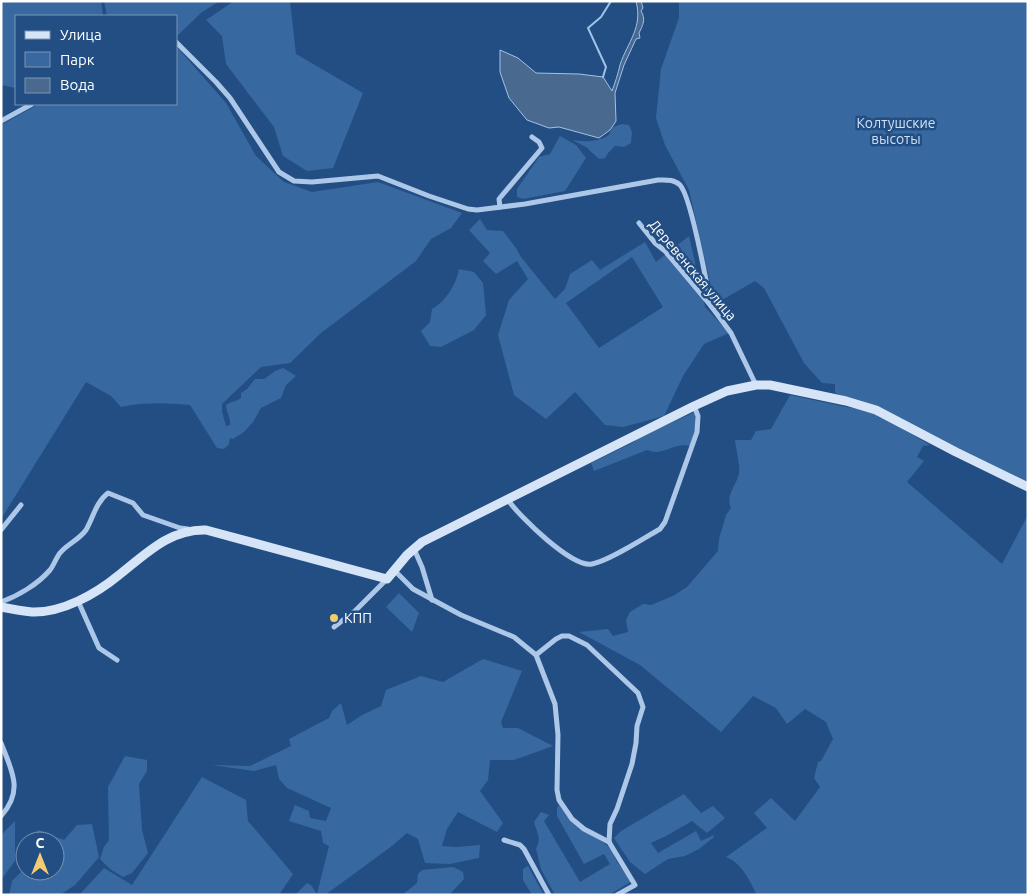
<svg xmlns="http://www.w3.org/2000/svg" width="1029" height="896" viewBox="0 0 1029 896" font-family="Ubuntu,sans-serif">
<rect width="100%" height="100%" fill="#234e83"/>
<!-- green -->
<g fill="#3868a0" fill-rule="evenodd">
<path d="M1,1H101L103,16H16V88L1,85Z"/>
<path d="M104,1H220L202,12L176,37V16H107Z"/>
<path d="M234,1H290L296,54L363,93L333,168L307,171L283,156L274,127L226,64L222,36L206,20Z"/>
<path d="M679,1H1028V483L884,418L930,445L923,446L917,457L924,461L907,482L1002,564L1028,515V895H757C749,880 743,864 726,857L767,828L754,813L771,798L795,821L820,787L814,778L818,762L821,761L833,739L826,722L805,709L787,724L776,708L753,696L721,732L640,665L579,632L608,629L613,636L628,632L626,620L630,612L643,604L651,605L673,596L687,587L718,551L719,539L726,515L731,508C725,495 737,485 739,473C740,463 736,450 735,440H751L756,431L771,429L790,395L846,407L872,410L880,418L889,413L835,393V384L822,383L804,363L764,288L755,281L715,304L689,190L665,145L656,118L661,69L679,18Z"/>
<path d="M176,46L226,103L256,156L284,182L312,192L378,182L462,213L451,228L431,239L416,261L321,333L290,363L261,367L222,404V412L226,426L230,425C231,418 226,412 226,405C231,401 236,402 241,398V393L247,389L255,379H264L275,371L283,368L296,376L286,385L281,398L261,408L253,422L244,432L233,439L230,438L229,444L224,449L217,448L190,405C167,403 143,402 121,407L111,396L86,382L1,519V125L39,104H176Z"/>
<path d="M622,124L629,125L632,132L631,143L624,147L615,146L608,153L605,158L599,159L586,147L572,140C585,142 596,142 608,136L613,127Z"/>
<path d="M560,136L576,145L586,158L565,191L523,199L517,197V189L539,157L550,154Z"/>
<path d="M480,219L487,230L503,231L516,248L521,257L555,299L565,289L570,274L592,260L600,270L645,242L656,262L689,236L705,307L729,333L704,344L683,376L664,416L623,427L605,425L575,392L546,419L514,395L498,335L509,300L528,279L517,261L496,274L483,261L490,253L469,230ZM632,257L663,307L599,348L566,303Z"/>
<path d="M459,269L474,272L483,283L486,315L474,330L441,347L430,346L421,331L430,322L432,309C446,301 456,285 459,269Z"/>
<path d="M695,412V431L690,446C673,442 664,457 647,450L594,471L591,463L632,443L641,436Z"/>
<path d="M399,593L419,613L412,632L386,607Z"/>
<path d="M483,659L522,671L501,722L503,728H518L553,746L514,760H490L488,780L480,791L503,823L497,832L458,812L447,829L442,846L457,847L480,845L479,858L450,864L425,863L418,839L407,833L392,846L325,895H295L307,883L311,885L317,894L329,846L323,843L321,831L289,821L295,805L309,811L310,818L326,821L331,808L287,788L279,779L276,765L254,771L212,765L250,766L291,746L289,739L329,718L332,711L341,703L347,725L362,715L381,706L386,690L421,676L443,682Z"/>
<path d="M125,756L147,760V771L139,784L142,830L148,853L132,873L123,877L110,869L100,859L104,847L109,840L108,787Z"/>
<path d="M202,777L246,800L248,821L293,874L279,895H82L81,893L104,868L132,885Z"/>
<path d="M684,794L701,813L713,806L725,818L707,833L692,821L666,836L651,843L658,853L696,831L701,841L714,835L713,838L699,849L685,856L668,859L645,874L630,862L614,838L621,831Z"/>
<path d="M559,805L568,817L582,830L603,842L612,850L617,862L632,881L609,895H555L541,869L536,849C542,837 537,834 534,822L541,812L549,815L544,821L580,882L610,864L604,854L584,864L557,816V808Z"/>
<path d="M15,821V861L1,880V835Z"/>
<path d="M92,824L99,857L75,885L60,895H9L12,881L25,868V871H55V841H35L33,836L38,830L64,840L77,825Z"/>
<path d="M528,866L544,895H532L523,880V869Z"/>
<path d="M453,867L463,872L464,879L449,895H402L417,883L418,874L422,870Z"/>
</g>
<!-- water -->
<path fill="#4a698f" stroke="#a0c2e9" d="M636,1H641L643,8L641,11C646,19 643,25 639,33L640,38L636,39L624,65L615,93L616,121L610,130L599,138L559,127L549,128L527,120L509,98L500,72V50L518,58L536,73L579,74L603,77L612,91C615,83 618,74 620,65C628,41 643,28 636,1Z"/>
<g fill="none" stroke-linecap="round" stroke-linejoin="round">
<!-- stream -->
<path stroke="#a0c2e9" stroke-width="2" d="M603,77L606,67L588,28L601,17L611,1"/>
<!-- street -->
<g stroke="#acc7e8" stroke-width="5">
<path d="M176,42L216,82L230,98L279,172L294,181L312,182L378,176L429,196L468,209L477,210L525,204L658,180C666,180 674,179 680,185C691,196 707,285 711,306"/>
<path d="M1,121L32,104"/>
<path d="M500,207L499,199L542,148L539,142L532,137"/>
<path d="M639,223L655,243L665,251L711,306L731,333L756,385"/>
<path d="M508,500C519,516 572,568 592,564C609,561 644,538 660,529L665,522L697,432L698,416L694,406"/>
<path d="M1,530L21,505"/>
<path d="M414,549L422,567L432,600"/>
<path d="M394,570L413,589L461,615L514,637L536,655L555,704L558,735L557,790L559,800L572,819L584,829L609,842"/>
<path d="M78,601L99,648L117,660"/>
<path d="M1,602C18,596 38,584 50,570C54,565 56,558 60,553C67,544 79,540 86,530C93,518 96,502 108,493L133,503L143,515L180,528L188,529"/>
<path d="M334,627L355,611L387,579"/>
<path d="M536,655L556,639L562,636H569L587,645L638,693L643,707L637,726L636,743L632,764L617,809L610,824L609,842"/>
<path d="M1,743C12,771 24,791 1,816"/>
<path d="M504,840L520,845L524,849L549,895"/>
<path d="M609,842L635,885L617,895"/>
</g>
<!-- secondary -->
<path stroke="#d6e4f7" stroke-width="9" d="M1,607C11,609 21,611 32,612C62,613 96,594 119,575C146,554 169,529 206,530L387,579L407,555L422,542L694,406L727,391L756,385H770L846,401L876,410L956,452L1028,487"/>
</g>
<!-- markers -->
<circle fill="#f3cc6f" stroke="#234e83" stroke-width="2" cx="334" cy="618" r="5"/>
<g text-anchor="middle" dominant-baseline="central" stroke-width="5" stroke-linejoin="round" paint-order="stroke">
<!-- park labels -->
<g font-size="14" fill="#cfe1f6" stroke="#234e83">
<text x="896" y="123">Колтушские<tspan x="896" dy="16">высоты</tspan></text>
</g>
<!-- street labels -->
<g font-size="14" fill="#fff" stroke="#234e83">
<text transform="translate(693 270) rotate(50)">Деревенская улица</text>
</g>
<!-- poi labels -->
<g font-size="14" fill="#fff" stroke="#234e83" text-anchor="start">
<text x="344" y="618">КПП</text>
</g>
</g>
<!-- border -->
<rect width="1029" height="896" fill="none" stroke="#ffffff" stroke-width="5"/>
<!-- legend -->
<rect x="15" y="15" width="162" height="90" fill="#234e83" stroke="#7b95b5"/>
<rect x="25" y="31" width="25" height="8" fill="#d6e4f7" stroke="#7b95b5"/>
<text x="60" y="40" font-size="15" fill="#ffffff">Улица</text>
<rect x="25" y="52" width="25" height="15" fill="#3868a0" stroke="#7b95b5"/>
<text x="60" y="65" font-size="15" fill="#ffffff">Парк</text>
<rect x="25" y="78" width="25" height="15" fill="#4a698f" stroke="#7b95b5"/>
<text x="60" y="90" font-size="15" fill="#ffffff">Вода</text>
<!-- north arrow -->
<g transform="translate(40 856)"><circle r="24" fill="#234e83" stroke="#7b95b5"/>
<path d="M0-4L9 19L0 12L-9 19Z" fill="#f3cc6f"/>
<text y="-8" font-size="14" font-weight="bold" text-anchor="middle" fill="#ffffff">С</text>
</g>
</svg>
